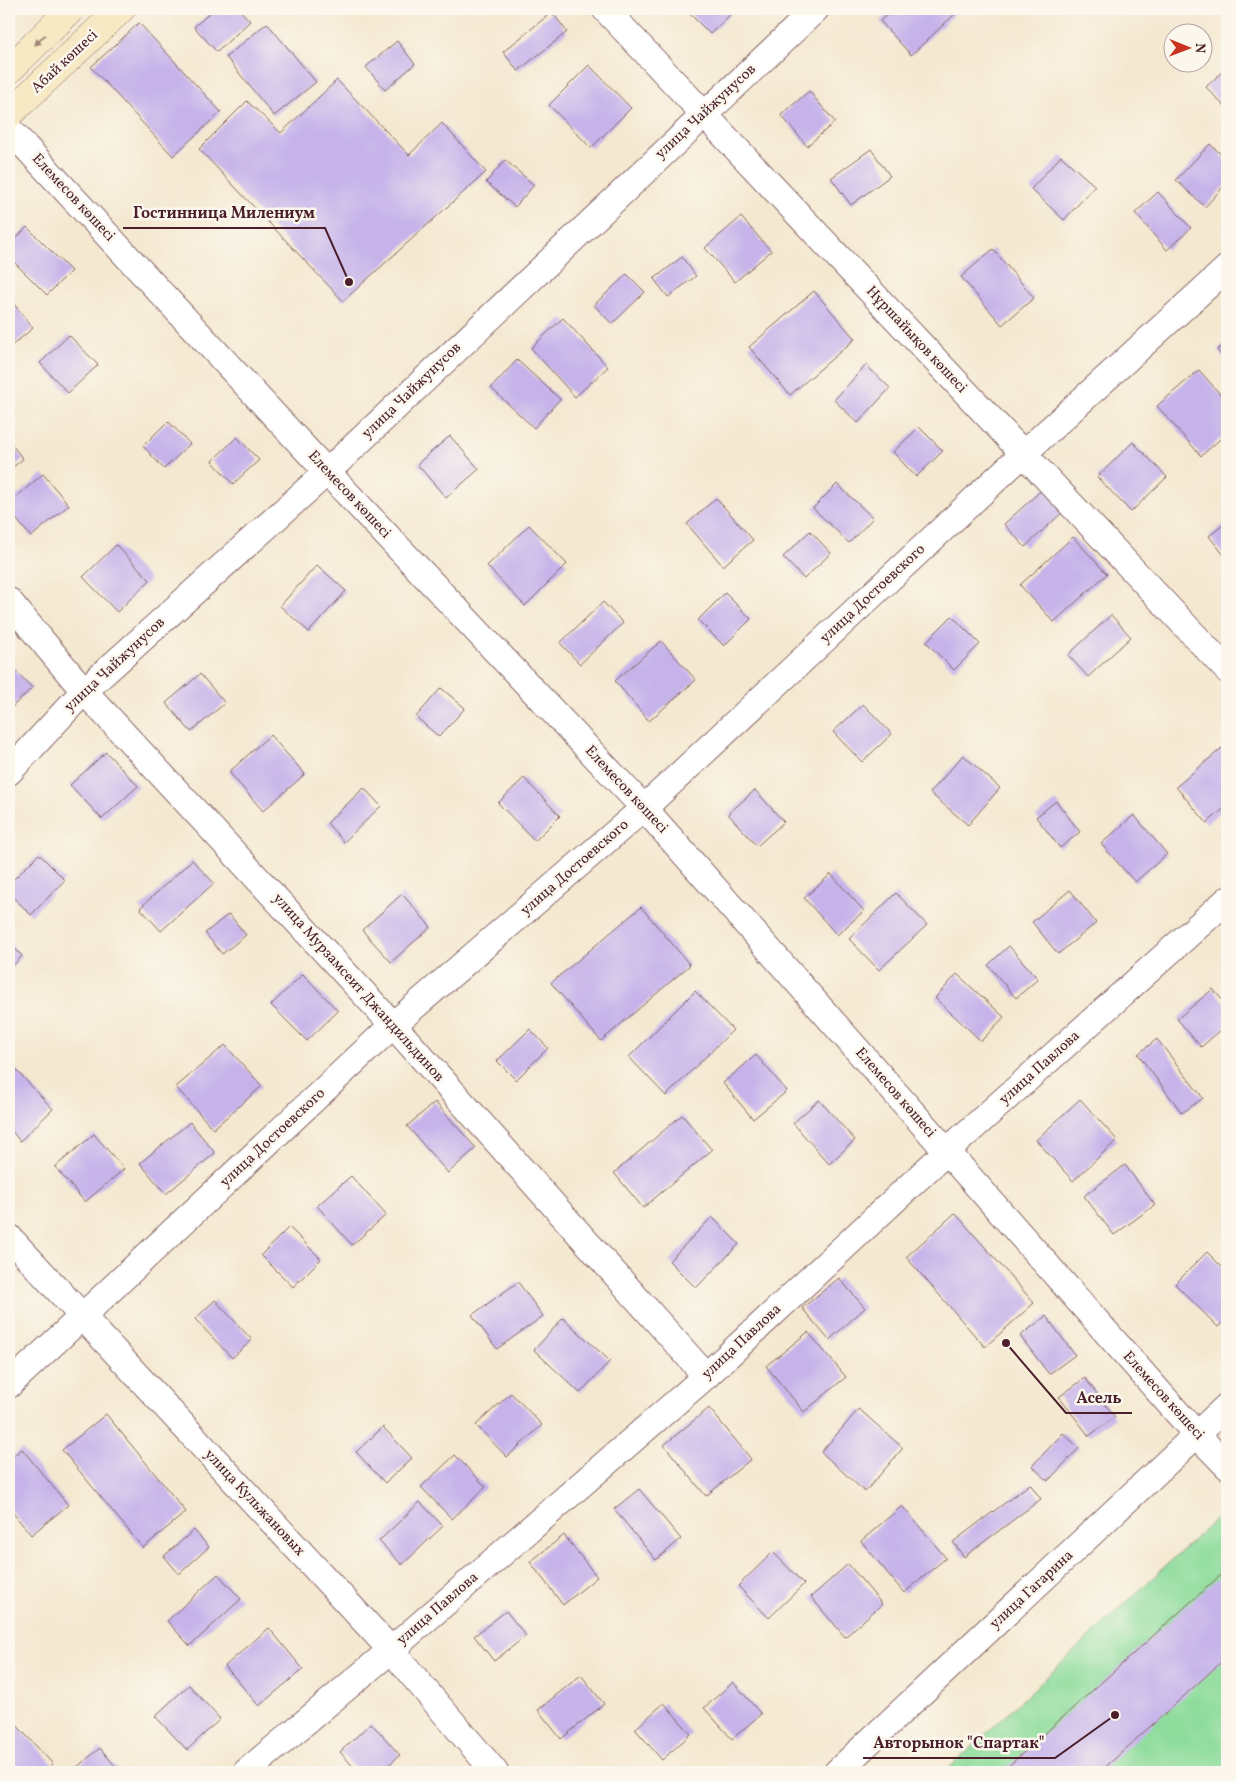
<svg xmlns="http://www.w3.org/2000/svg" width="1236" height="1781" viewBox="0 0 1236 1781" font-family="Vollkorn,serif">
<rect width="100%" height="100%" fill="#fbf7ec"/>
<filter id="ink" filterUnits="userSpaceOnUse"><feTurbulence type="fractalNoise" baseFrequency=".02" numOctaves="2"/><feDisplacementMap in="SourceGraphic" scale="10" xChannelSelector="R" yChannelSelector="G"/><feConvolveMatrix kernelMatrix="1 2 1 2 8 2 1 2 1" color-interpolation-filters="sRGB"/></filter>
<filter id="wash" filterUnits="userSpaceOnUse"><feTurbulence type="fractalNoise" baseFrequency=".0096" numOctaves="4" result="noise"/><feDisplacementMap in="SourceGraphic" scale="20" xChannelSelector="R" yChannelSelector="G"/><feGaussianBlur stdDeviation="1.12" result="paint"/><feColorMatrix in="noise" values="0 0 0 0 0 0 0 0 0 0 0 0 0 0 0 0 0 1.4 0 .05"/><feComposite in="paint" operator="in"/></filter>
<g filter="url(#wash)">
<rect width="100%" height="100%" fill="#f4e8d0"/>
<!-- green -->
<path fill="#8ddc9b" stroke="#6c7e63" d="M1219,1516L1227,1525V1772H945Z"/>
<g id="blocks">
<!-- building -->
<g fill="#c6b3ea">
<path d="M214,9H239L250,21L217,52L194,27Z"/>
<path d="M685,9H736L710,34Z"/>
<path d="M894,9H954L957,12L911,55L880,21Z"/>
<path d="M552,12L567,32L518,71L503,52Z"/>
<path d="M139,23L221,112L173,156L91,67Z"/>
<path d="M267,23L316,82L274,116L226,57Z"/>
<path d="M397,41L415,64L385,90L366,67Z"/>
<path d="M589,65L631,108L591,148L549,105Z"/>
<path d="M1227,67V109L1206,87Z"/>
<path d="M337,80L409,155L442,123L486,172L343,301L199,149L247,101L281,133Z"/>
<path d="M809,91L835,122L807,146L781,115Z"/>
<path d="M1210,144L1227,160V183L1205,207L1176,180Z"/>
<path d="M871,149L890,176L851,205L831,178Z"/>
<path d="M1061,156L1095,186L1064,220L1031,189Z"/>
<path d="M505,160L534,185L515,207L486,182Z"/>
<path d="M1158,192L1191,228L1167,250L1135,213Z"/>
<path d="M741,217L771,251L735,282L705,248Z"/>
<path d="M27,227L71,271L47,295L9,257V246Z"/>
<path d="M993,249L1034,298L1002,325L961,277Z"/>
<path d="M682,257L696,276L668,297L654,279Z"/>
<path d="M627,274L645,292L612,324L594,305Z"/>
<path d="M814,291L855,339L790,395L749,347Z"/>
<path d="M9,298L33,328L9,348Z"/>
<path d="M563,318L608,367L575,397L531,348Z"/>
<path d="M69,335L98,365L68,393L40,363Z"/>
<path d="M1227,342V363L1217,350Z"/>
<path d="M517,360L560,399L534,428L491,388Z"/>
<path d="M866,365L890,388L858,423L834,400Z"/>
<path d="M1199,370L1227,402V433L1201,456L1157,406Z"/>
<path d="M168,421L190,444L164,469L143,446Z"/>
<path d="M919,427L943,451L916,477L893,452Z"/>
<path d="M450,436L479,469L446,498L417,464Z"/>
<path d="M237,437L259,460L233,484L212,461Z"/>
<path d="M9,441L23,459L9,470Z"/>
<path d="M1133,442L1167,477L1131,512L1097,477Z"/>
<path d="M43,474L69,505L31,537L9,510V503Z"/>
<path d="M837,484L873,518L849,543L813,508Z"/>
<path d="M1045,487L1065,510L1025,547L1004,524Z"/>
<path d="M716,498L753,540L723,566L687,524Z"/>
<path d="M1227,522V559L1209,536Z"/>
<path d="M529,525L567,564L525,606L487,566Z"/>
<path d="M810,531L831,553L804,579L783,557Z"/>
<path d="M1073,537L1107,574L1054,622L1020,585Z"/>
<path d="M116,545L150,580L117,612L83,577Z"/>
<path d="M317,565L346,591L309,632L280,606Z"/>
<path d="M725,593L751,619L724,646L698,620Z"/>
<path d="M603,602L623,623L580,664L560,643Z"/>
<path d="M1111,615L1131,637L1088,677L1068,655Z"/>
<path d="M952,616L980,644L954,670L926,642Z"/>
<path d="M661,641L696,680L649,721L615,681Z"/>
<path d="M9,663L32,688L9,710Z"/>
<path d="M200,674L225,703L191,732L166,703Z"/>
<path d="M441,688L465,708L439,737L416,717Z"/>
<path d="M863,704L892,734L862,762L833,732Z"/>
<path d="M270,735L305,774L263,811L229,772Z"/>
<path d="M1222,748L1227,755V806L1207,823L1176,787Z"/>
<path d="M106,752L138,786L102,819L70,785Z"/>
<path d="M963,755L1000,788L968,825L930,793Z"/>
<path d="M524,778L560,816L535,841L498,803Z"/>
<path d="M364,788L381,806L344,842L327,823Z"/>
<path d="M755,790L784,822L757,846L728,814Z"/>
<path d="M1056,801L1080,832L1060,848L1036,817Z"/>
<path d="M1134,815L1167,854L1135,882L1101,844Z"/>
<path d="M39,854L65,880L31,915L9,893V884Z"/>
<path d="M192,860L214,883L161,931L140,908Z"/>
<path d="M831,874L864,911L837,935L804,898Z"/>
<path d="M1070,890L1096,923L1058,954L1032,922Z"/>
<path d="M896,893L927,925L879,970L849,939Z"/>
<path d="M402,894L431,927L391,962L362,930Z"/>
<path d="M641,907L690,965L601,1041L551,983Z"/>
<path d="M229,914L246,935L222,954L205,933Z"/>
<path d="M9,942L22,956L9,970Z"/>
<path d="M1009,946L1038,979L1016,998L988,965Z"/>
<path d="M303,974L338,1011L307,1041L271,1005Z"/>
<path d="M957,974L1004,1017L981,1041L935,998Z"/>
<path d="M1213,989L1227,1006V1025L1201,1047L1177,1019Z"/>
<path d="M695,991L733,1030L666,1096L629,1057Z"/>
<path d="M530,1029L548,1048L516,1080L497,1061Z"/>
<path d="M1157,1039L1203,1098L1182,1113L1138,1054Z"/>
<path d="M225,1045L262,1086L213,1129L176,1087Z"/>
<path d="M756,1055L787,1091L753,1119L723,1083Z"/>
<path d="M9,1062L53,1109L20,1141L9,1128Z"/>
<path d="M1080,1099L1117,1140L1073,1181L1036,1140Z"/>
<path d="M819,1100L855,1140L829,1164L793,1123Z"/>
<path d="M435,1102L476,1148L448,1173L407,1126Z"/>
<path d="M682,1115L712,1150L643,1208L614,1173Z"/>
<path d="M190,1122L215,1153L166,1194L140,1163Z"/>
<path d="M94,1134L124,1169L85,1202L55,1167Z"/>
<path d="M1125,1165L1155,1205L1114,1235L1084,1196Z"/>
<path d="M351,1176L386,1215L352,1245L317,1206Z"/>
<path d="M955,1213L1034,1303L985,1347L906,1257Z"/>
<path d="M712,1217L739,1244L696,1288L669,1261Z"/>
<path d="M289,1227L321,1259L293,1287L261,1255Z"/>
<path d="M1207,1252L1227,1272V1318L1218,1327L1175,1284Z"/>
<path d="M839,1278L865,1308L829,1340L802,1308Z"/>
<path d="M518,1282L543,1316L497,1349L472,1315Z"/>
<path d="M215,1300L252,1340L232,1358L195,1319Z"/>
<path d="M1046,1316L1075,1355L1049,1374L1020,1336Z"/>
<path d="M563,1318L610,1361L580,1393L534,1350Z"/>
<path d="M808,1332L846,1377L804,1412L766,1366Z"/>
<path d="M1085,1378L1115,1417L1089,1436L1059,1397Z"/>
<path d="M511,1393L542,1425L507,1457L476,1425Z"/>
<path d="M709,1408L751,1459L706,1496L664,1445Z"/>
<path d="M859,1409L903,1448L865,1492L821,1452Z"/>
<path d="M106,1414L186,1512L143,1548L62,1450Z"/>
<path d="M383,1427L412,1458L385,1483L356,1452Z"/>
<path d="M1063,1433L1079,1448L1048,1481L1032,1466Z"/>
<path d="M22,1449L68,1505L31,1535L9,1508V1459Z"/>
<path d="M455,1455L486,1487L452,1519L421,1487Z"/>
<path d="M1030,1484L1041,1499L964,1557L953,1542Z"/>
<path d="M639,1489L681,1539L656,1560L614,1509Z"/>
<path d="M420,1502L443,1526L402,1565L379,1541Z"/>
<path d="M902,1506L946,1558L904,1593L861,1541Z"/>
<path d="M194,1530L209,1547L179,1574L164,1556Z"/>
<path d="M564,1535L597,1577L563,1605L530,1562Z"/>
<path d="M773,1552L804,1584L769,1618L738,1586Z"/>
<path d="M848,1564L882,1604L845,1637L811,1597Z"/>
<path d="M1224,1572L1227,1576V1657L1100,1772H1002Z"/>
<path d="M218,1574L241,1599L190,1646L167,1621Z"/>
<path d="M506,1611L526,1636L494,1661L474,1636Z"/>
<path d="M269,1628L303,1669L259,1706L225,1666Z"/>
<path d="M581,1675L604,1704L561,1739L538,1710Z"/>
<path d="M733,1682L761,1714L732,1739L704,1708Z"/>
<path d="M189,1685L220,1719L187,1750L155,1716Z"/>
<path d="M664,1703L691,1734L662,1760L635,1729Z"/>
<path d="M9,1717L53,1764L44,1772H9Z"/>
<path d="M371,1723L400,1755L381,1772H358L340,1752Z"/>
<path d="M100,1748L120,1772H71Z"/>
</g>
</g>
</g>
<g filter="url(#ink)">
<use href="#blocks" fill-opacity="0" stroke="#866565" stroke-width="1"/>
<g fill="none" stroke-linecap="round" stroke-linejoin="round">
<!-- street casing -->
<g stroke="#866565" stroke-width="28">
<g id="street">
<path d="M605,9L1227,670"/>
<path d="M9,129L327,472L644,808L1197,1435L1227,1466"/>
<path d="M9,601L84,691L393,1025L706,1376"/>
<path d="M9,772L84,691L327,472L816,9"/>
<path d="M9,1237L391,1650L495,1772"/>
<path d="M9,1385L393,1025L644,808L1023,454L1227,268"/>
<path d="M246,1772L391,1650L706,1376L947,1151L1227,900"/>
<path d="M837,1772L1227,1406"/>
</g>
</g>
<!-- secondary casing -->
<g stroke="#866565" stroke-width="29">
<g id="secondary">
<path d="M9,70L71,9"/>
<path d="M9,114L121,9"/>
</g>
</g>
<!-- street -->
<use href="#street" stroke="#fff" stroke-width="26"/>
<!-- secondary -->
<use href="#secondary" stroke="#f7e9c3" stroke-width="28"/>
</g>
<!-- one-way arrows -->
<defs><path id="oneway-solid" d="M-6-.8H1V-3.2L6.5 0L1 3.2V.8H-6Z" transform="scale(1.25)"/></defs>
<use fill="#a08477" href="#oneway-solid" transform="translate(40 40) rotate(135)"/>
</g>
<g text-anchor="middle" dominant-baseline="central" stroke-width="5" stroke-linejoin="round" paint-order="stroke">
<!-- street labels -->
<g font-size="15" fill="#4a1f2b" stroke="#fbf7ec">
<text transform="translate(65 62) rotate(-43)">Абай көшесі</text>
<text transform="translate(706 112) rotate(-43)">улица Чайжунусов</text>
<text transform="translate(73 198) rotate(47)">Елемесов көшесі</text>
<text transform="translate(916 340) rotate(47)">Нұршайықов көшесі</text>
<text transform="translate(412 391) rotate(-44)">улица Чайжунусов</text>
<text transform="translate(349 495) rotate(47)">Елемесов көшесі</text>
<text transform="translate(873 594) rotate(-43)">улица Достоевского</text>
<text transform="translate(115 665) rotate(-43)">улица Чайжунусов</text>
<text transform="translate(626 790) rotate(47)">Елемесов көшесі</text>
<text transform="translate(575 868) rotate(-41)">улица Достоевского</text>
<text transform="translate(358 988) rotate(48)">улица Мурзамсеит Джандильдинов</text>
<text transform="translate(1040 1068) rotate(-42)">улица Павлова</text>
<text transform="translate(895 1093) rotate(49)">Елемесов көшесі</text>
<text transform="translate(273 1138) rotate(-43)">улица Достоевского</text>
<text transform="translate(742 1342) rotate(-43)">улица Павлова</text>
<text transform="translate(1163 1396) rotate(48)">Елемесов көшесі</text>
<text transform="translate(254 1503) rotate(47)">улица Кульжановых</text>
<text transform="translate(1032 1590) rotate(-43)">улица Гагарина</text>
<text transform="translate(438 1609) rotate(-41)">улица Павлова</text>
</g>
</g>
<!-- callouts -->
<path fill="none" stroke="#4a1f2b" stroke-width="2" d="M349 282L325 228H123M1006 1343L1066 1413H1132M1115 1715L1055 1758H863"/>
<g fill="#4a1f2b" stroke="#fbf7ec" stroke-width="2">
<circle cx="349" cy="282" r="5"/>
<circle cx="1006" cy="1343" r="5"/>
<circle cx="1115" cy="1715" r="5"/>
</g>
<g font-size="16" text-anchor="middle" font-weight="bold" fill="#4a1f2b" stroke="#fbf7ec" stroke-width="5" stroke-linejoin="round" paint-order="stroke">
<text x="224" y="218">Гостинница Милениум</text>
<text x="1099" y="1403">Асель</text>
<text x="959" y="1748">Авторынок "Спартак"</text>
</g>
<!-- margin -->
<rect width="1236" height="1781" fill="none" stroke="#fbf7ec" stroke-width="30"/>
<!-- north arrow -->
<g transform="translate(1188 48) rotate(91)"><circle r="24" fill="#fbf7ec" stroke="#b4a19f"/>
<path d="M0-4L9 19L0 12L-9 19Z" fill="#c8321e"/>
<text y="-8" font-size="14" font-weight="bold" text-anchor="middle" fill="#4a1f2b">N</text>
</g>
</svg>
